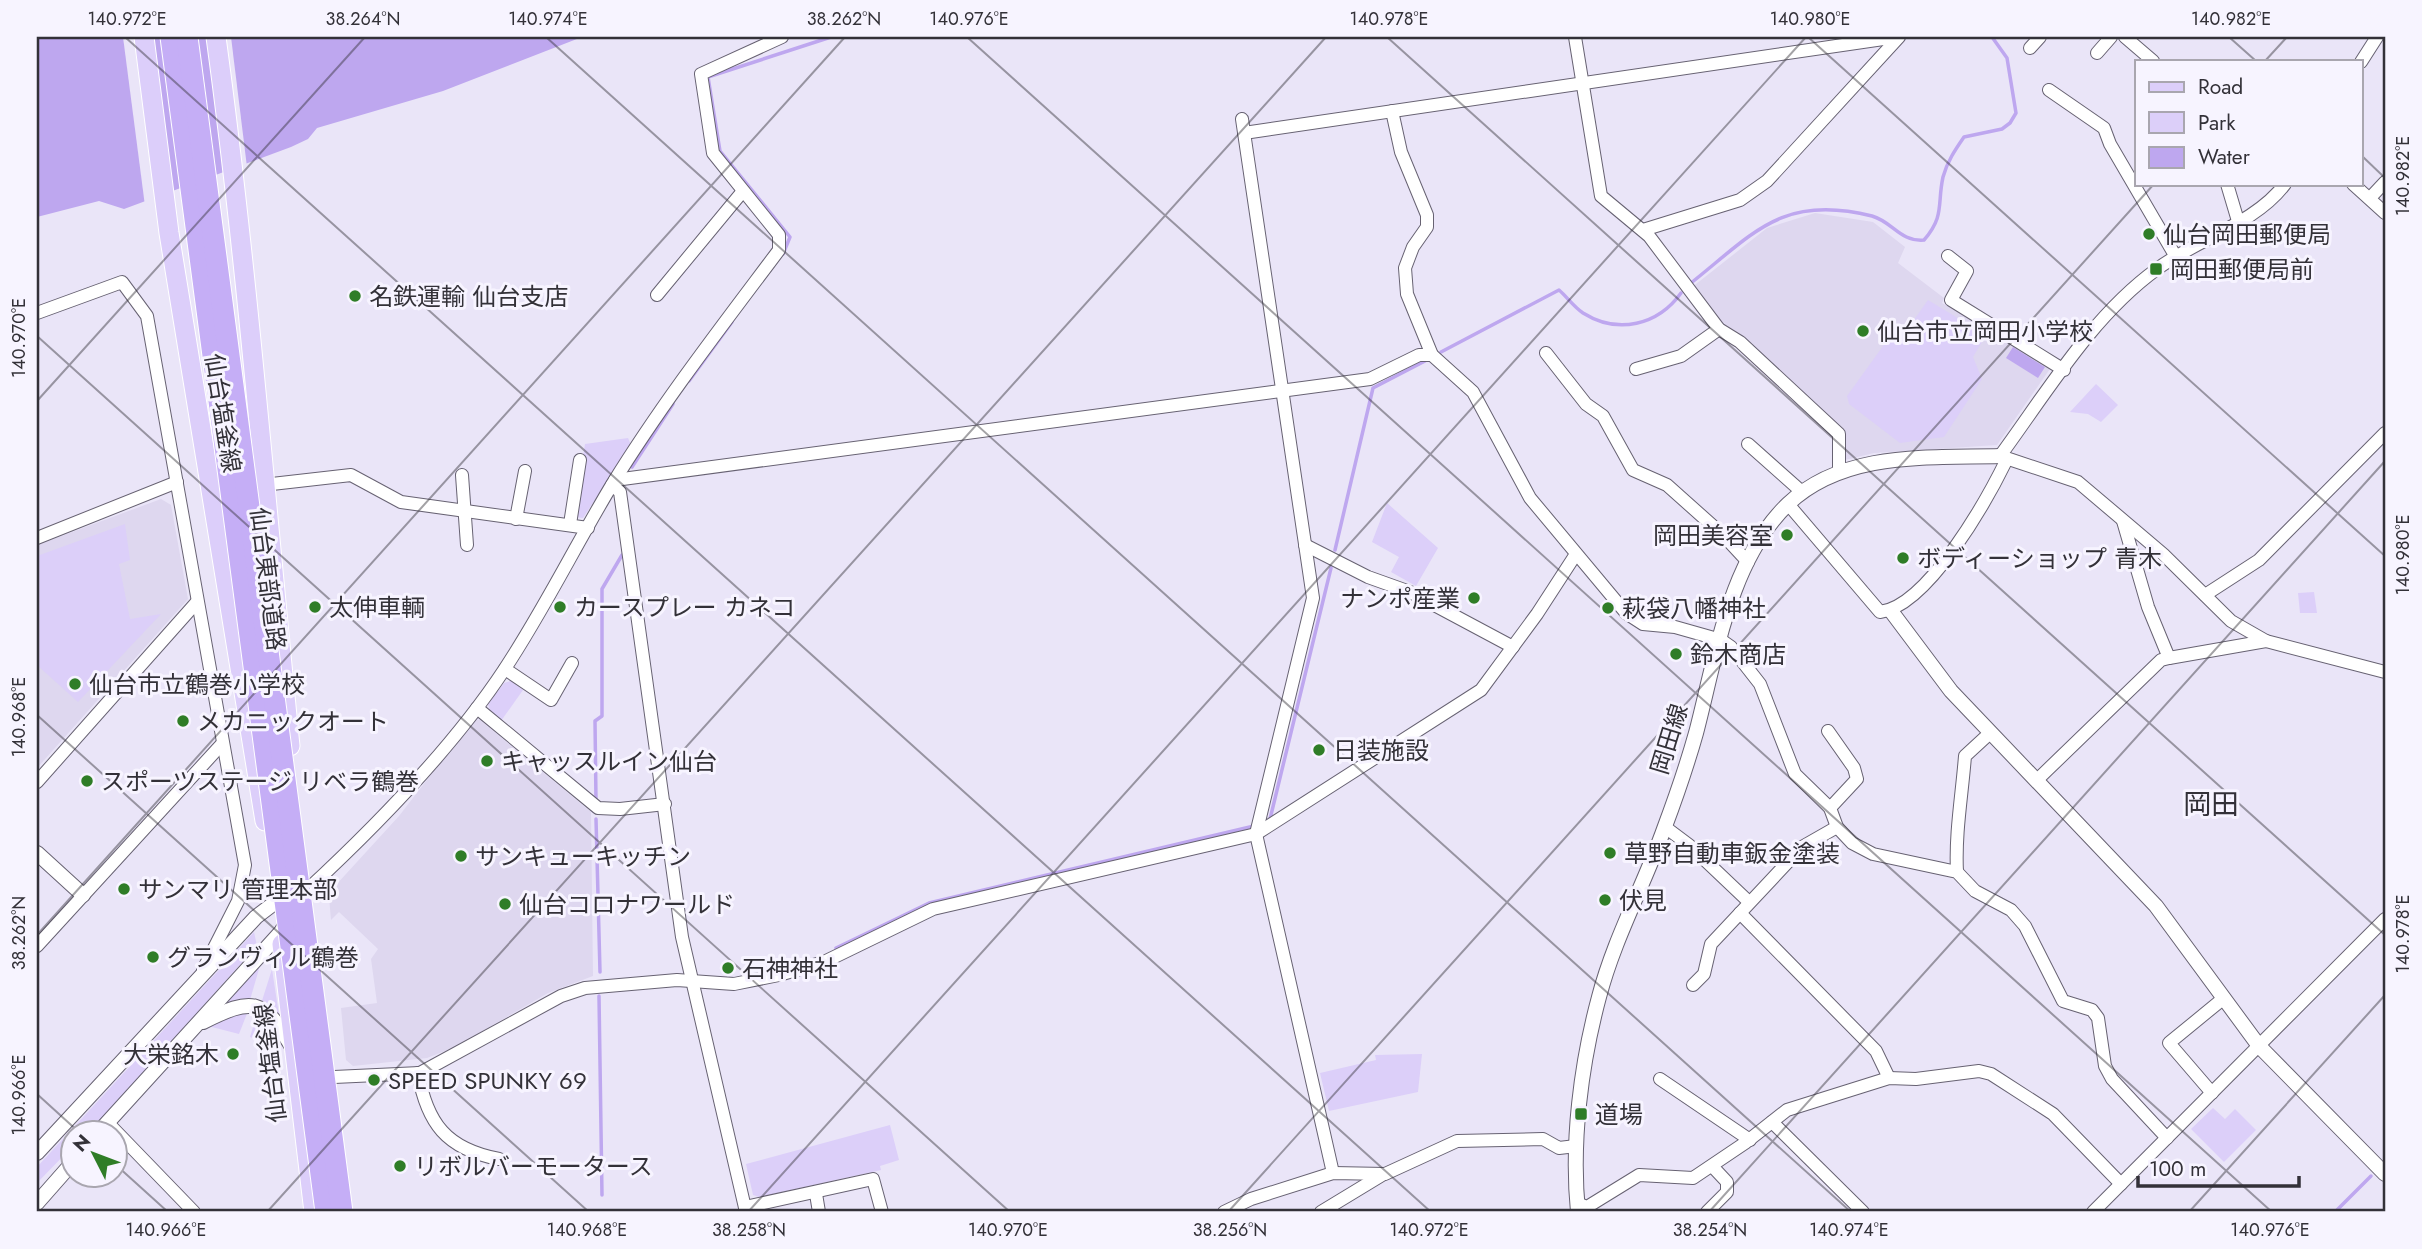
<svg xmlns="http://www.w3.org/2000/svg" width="2422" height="1249" viewBox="0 0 2422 1249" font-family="Jost,'Noto Sans JP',sans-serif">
<rect width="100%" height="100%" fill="#eae5f8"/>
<!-- built -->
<g fill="#ded7ef">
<path d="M1815,213L1873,222L1905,247L1898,263L1944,298L1942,303L2052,366L1997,445L1874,453L1845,460L1840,456L1846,435L1742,337L1725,326L1691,288L1767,228Z"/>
<path d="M161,499L171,505L188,599L37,768V545Z"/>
<path d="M474,719L480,720L591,812L593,976L548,993L455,1047L427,1058L353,1066L346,1060L341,1008L377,1003L371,959L378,949L339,912L331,920L329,897L335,886L399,816Z"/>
</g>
<!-- green -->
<g fill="#dccff9">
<path d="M1928,300L1986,335L1973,357L1982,379L1944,437L1900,443L1849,404L1847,396L1891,335L1899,341Z"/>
<path d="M2096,384L2118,405L2101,422L2088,414L2070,412Z"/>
<path d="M628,438L631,445L583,518L574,517L585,444Z"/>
<path d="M1387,503L1438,548L1416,586L1391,572L1399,557L1372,542Z"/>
<path d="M125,524L130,560L119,564L130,619L161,614L78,702L37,665V556Z"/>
<path d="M2314,592L2317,613H2300L2298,593Z"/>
<path d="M511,681L523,690L501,721L490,712L488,704L504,683Z"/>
<path d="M254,932L257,946L92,1129L88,1133L74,1134L73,1146L37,1183V1167Z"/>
<path d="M261,962L250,1000L221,1004Z"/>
<path d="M272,969L279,1015L261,1004Z"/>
<path d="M248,1011L239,1034L208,1026L212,1022Z"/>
<path d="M257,1014C269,1018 279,1036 281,1048L250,1037Z"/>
<path d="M1422,1054L1418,1092L1329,1111L1320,1073L1376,1060L1375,1055Z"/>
<path d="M2213,1108L2225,1119L2235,1109L2256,1130L2224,1162L2191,1129Z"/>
<path d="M890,1125L899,1160L880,1166L881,1170L759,1197L753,1195L746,1164Z"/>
</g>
<!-- water -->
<g fill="#bea7ef">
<path d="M37,37H582L443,91L317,128L308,139L291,147L124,209L99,201L37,217Z"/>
<path d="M2013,347L2045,367L2038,378L2006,358Z"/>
</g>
<!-- pier -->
<g fill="#eae5f8">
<path d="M123,37H152L173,195L145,206Z"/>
<path d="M207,37H231L247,167L225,175Z"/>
</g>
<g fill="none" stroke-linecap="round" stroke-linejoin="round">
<!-- stream -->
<g stroke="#bea7ef" stroke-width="3.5">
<path d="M783,254L790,237L720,151L708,77L831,37"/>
<path d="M1691,283C1755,232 1783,194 1872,216C1893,222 1900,242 1924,240C1945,216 1937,204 1943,177C1947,162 1955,150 1964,137L2002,129L2010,123L2016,113L2007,58L1992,37"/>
<path d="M1441,352L1559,290C1567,297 1574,307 1583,313C1618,335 1658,325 1681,293"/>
<path d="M689,381L732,322"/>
<path d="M632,467L673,404"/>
<path d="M1335,550L1373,388L1425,361"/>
<path d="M596,801L595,721L602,716V589L622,555"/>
<path d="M596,819L600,972"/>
<path d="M1270,819L1331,568"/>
<path d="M836,948L929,903L1254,826"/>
<path d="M599,996L602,1195"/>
<path d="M2384,1163L2385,1162"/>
<path d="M2335,1212L2371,1176"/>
</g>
<!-- minor casing -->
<g stroke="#676272" stroke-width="14">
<g id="minor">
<path d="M1575,37L1601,196L1649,236L1719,329L1740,342L1839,434V473"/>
<path d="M2125,37L2153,61"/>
<path d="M2030,48L2040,37"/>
<path d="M2097,53L2111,37"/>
<path d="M2361,62L2377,37"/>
<path d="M2049,90L2104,128L2110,144L2176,257"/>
<path d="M1392,111L1401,152L1427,215V227L1413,247L1405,268L1407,294L1432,355"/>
<path d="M1242,119L1313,598L1256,834L1333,1173"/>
<path d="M1244,133L1897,37"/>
<path d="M2227,184L2238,221"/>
<path d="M2285,184C2255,224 2197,239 2157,269C2092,316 2047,392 2000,456L2078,482L2163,554L2231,621L2266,641L2385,672"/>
<path d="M2353,184L2385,213"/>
<path d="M2370,198L2385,182"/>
<path d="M1643,230L1740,200L1767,181L1899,37"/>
<path d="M1948,256L1967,271L1951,300L2064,370"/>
<path d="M657,295L743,191"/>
<path d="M37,313L122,282L147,316L245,865L238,901L203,970"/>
<path d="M1546,353L1586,404L1603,416L1633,470L1667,485L1723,535L1748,562"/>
<path d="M1636,369L1681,356L1719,329"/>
<path d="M1748,444L1802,492"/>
<path d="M462,475L467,545"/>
<path d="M615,480L1370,379L1419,355H1432L1473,392L1530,498L1626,613L1643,624L1675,627L1721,640L1731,647L1760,684L1795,774L1830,808L1837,827L1852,843L1873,854L1957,872L1975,891L2011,910L2025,926L2063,1001L2092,1010L2098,1018L2105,1066L2112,1079L2167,1138"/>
<path d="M263,485L351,475L401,502L588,528"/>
<path d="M612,485L620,492L682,937L746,1212"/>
<path d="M1788,504L1880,612C1928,606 1987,500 2007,459"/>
<path d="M516,519L525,471"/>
<path d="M570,524L580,460"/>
<path d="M37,538L177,482"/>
<path d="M1305,545L1368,577L1410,592L1513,647"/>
<path d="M2205,595L2259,560L2385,433"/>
<path d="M2169,658L2266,641"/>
<path d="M505,669L551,700L572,663"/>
<path d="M477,708L598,808L620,809L665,804"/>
<path d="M1828,731L1854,768L1857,779L1830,808"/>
<path d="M2038,779L2161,660L2169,658L2148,607L2123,521"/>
<path d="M37,782L196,603"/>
<path d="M1665,827L1689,845L1749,902"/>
<path d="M1957,872C1955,833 1962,795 1965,756L1990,733"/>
<path d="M306,891C374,828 453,747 504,670C544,610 576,544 613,483C663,402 722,326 779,250V235L713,153L701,74L782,37"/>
<path d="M1740,913L1876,1051L1889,1078"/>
<path d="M37,946L221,745"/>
<path d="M1693,985L1704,974L1711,944L1802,847L1837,827"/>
<path d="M418,1073C427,1123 446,1149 499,1159"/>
<path d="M334,1077L420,1073L561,996L585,988L677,980L734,984L779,975L824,962L933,909L1256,834L1481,690L1537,614L1576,554"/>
<path d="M1660,1079L1750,1140"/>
<path d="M2212,1093L2169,1043L2224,998"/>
<path d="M107,1122L194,1212"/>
<path d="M1772,1122L1863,1212"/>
<path d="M816,1194L819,1212"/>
<path d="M1577,1203L1587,1207L1639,1175L1693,1178L1745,1143L1787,1110L1889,1078L1916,1079L1979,1071L1991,1074L2053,1114L2121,1184"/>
<path d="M745,1207L873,1179L882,1212"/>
<path d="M1224,1212L1251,1199L1333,1173L1385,1174L1457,1141L1543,1139L1559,1148L1576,1146"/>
<path d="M1321,1212L1382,1175"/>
<path d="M1707,1212L1727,1192V1182L1712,1166"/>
<path d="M2093,1212L2385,919"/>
</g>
</g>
<!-- tertiary casing -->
<g stroke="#676272" stroke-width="16">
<g id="tertiary">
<path d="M1891,611L1951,691L2156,906L2259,1046L2385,1174"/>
<path d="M37,853L83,895"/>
<path d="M203,1022C253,997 263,998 292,1047"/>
<path d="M97,1134L281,932L289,919"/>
<path d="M37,1153L256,917L277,901L292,896"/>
<path d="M37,1203L74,1161"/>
<path d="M1578,1212C1571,1142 1581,1064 1599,997C1614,939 1644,885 1664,829C1676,797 1687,765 1696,733C1716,657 1729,561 1788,504C1844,451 1928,458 2000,456"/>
</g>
</g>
<!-- primary casing -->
<g stroke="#fff" stroke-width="21">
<g id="primary">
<path d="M144,37L169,233L265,821"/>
<path d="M216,37C248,272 266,510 290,746"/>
<path d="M282,944L314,1212"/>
</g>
</g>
<!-- minor -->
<use href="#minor" stroke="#fff" stroke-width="12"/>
<!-- tertiary -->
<use href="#tertiary" stroke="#fff" stroke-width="14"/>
<!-- primary -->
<use href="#primary" stroke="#dccefa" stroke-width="19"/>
<!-- motorway-bridge casing -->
<g stroke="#fff" stroke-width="23" stroke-linecap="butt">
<g id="motorway-bridge">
<path d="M171,37L326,1212"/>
<path d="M187,37L342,1212"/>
</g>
</g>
<!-- motorway-bridge -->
<use href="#motorway-bridge" stroke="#c5aef6" stroke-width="21"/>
</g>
<!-- ticks -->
<path fill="none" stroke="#333138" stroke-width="2" stroke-opacity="0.45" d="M125,37L1431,1212M546,37L1851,1212M967,37L2272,1212M1387,37L2385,935M1808,37L2385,556M2229,37L2256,61M2265,61L2287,37M2361,155L2385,178M37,336L1010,1212M37,401L365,37M37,715L589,1212M37,935L845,37M37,1094L81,1134M116,1165L168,1212M267,1212L1326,37M748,1212L1806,37M1228,1212L2154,184M1709,1212L2385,461M2189,1212L2385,995"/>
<!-- markers -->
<g fill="#2f7d27" stroke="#f7f4ff" stroke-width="2.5">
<circle cx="2149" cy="234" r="7"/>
<rect x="2149" y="262" width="14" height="14" rx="3.5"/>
<circle cx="355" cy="296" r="7"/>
<circle cx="1863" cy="331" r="7"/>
<circle cx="1787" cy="535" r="7"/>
<circle cx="1903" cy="558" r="7"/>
<circle cx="1474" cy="598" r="7"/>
<circle cx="315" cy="607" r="7"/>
<circle cx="560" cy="607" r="7"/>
<circle cx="1608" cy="608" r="7"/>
<circle cx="1676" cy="654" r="7"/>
<circle cx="75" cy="684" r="7"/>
<circle cx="183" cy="721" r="7"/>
<circle cx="1319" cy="750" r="7"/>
<circle cx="487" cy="761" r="7"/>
<circle cx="87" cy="781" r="7"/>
<circle cx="1610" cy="853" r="7"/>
<circle cx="461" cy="856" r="7"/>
<circle cx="124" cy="889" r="7"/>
<circle cx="1605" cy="900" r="7"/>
<circle cx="505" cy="904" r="7"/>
<circle cx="153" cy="957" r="7"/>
<circle cx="728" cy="968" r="7"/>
<circle cx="233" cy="1054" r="7"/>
<circle cx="374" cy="1080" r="7"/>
<rect x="1574" y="1107" width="14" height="14" rx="3.5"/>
<circle cx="400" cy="1166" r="7"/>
</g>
<g text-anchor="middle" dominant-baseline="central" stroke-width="6" stroke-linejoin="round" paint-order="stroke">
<!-- poi labels -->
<g font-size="24" fill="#333138" stroke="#f7f4ff" text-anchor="start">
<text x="2163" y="234">仙台岡田郵便局</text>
<text x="2170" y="269">岡田郵便局前</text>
<text x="369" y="296">名鉄運輸 仙台支店</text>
<text x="1877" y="331">仙台市立岡田小学校</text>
<text x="1773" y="535" text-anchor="end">岡田美容室</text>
<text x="1917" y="558">ボディーショップ 青木</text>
<text x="1460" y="598" text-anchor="end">ナンポ産業</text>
<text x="329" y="607">太伸車輌</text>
<text x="574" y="607">カースプレー カネコ</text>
<text x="1622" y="608">萩袋八幡神社</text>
<text x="1690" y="654">鈴木商店</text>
<text x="89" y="684">仙台市立鶴巻小学校</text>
<text x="197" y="721">メカニックオート</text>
<text x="1333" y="750">日装施設</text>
<text x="501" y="761">キャッスルイン仙台</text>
<text x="101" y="781">スポーツステージ リベラ鶴巻</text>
<text x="1624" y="853">草野自動車鈑金塗装</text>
<text x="475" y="856">サンキューキッチン</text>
<text x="138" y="889">サンマリ 管理本部</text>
<text x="1619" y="900">伏見</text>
<text x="519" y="904">仙台コロナワールド</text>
<text x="167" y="957">グランヴィル鶴巻</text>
<text x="742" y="968">石神神社</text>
<text x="219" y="1054" text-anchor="end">大栄銘木</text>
<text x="388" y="1080">SPEED SPUNKY 69</text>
<text x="1595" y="1114">道場</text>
<text x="414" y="1166">リボルバーモータース</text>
</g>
<!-- street labels -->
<g font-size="24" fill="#333138" stroke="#f7f4ff">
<text transform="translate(223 413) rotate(81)">仙台塩釜線</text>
<text transform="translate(268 579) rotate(83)">仙台東部道路</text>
<text transform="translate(1669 739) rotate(-73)">岡田線</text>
<text transform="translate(270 1063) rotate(-97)">仙台塩釜線</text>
</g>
<!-- quarter labels -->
<g font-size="28" fill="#333138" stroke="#f7f4ff">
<text x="2211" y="804">岡田</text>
</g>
</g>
<!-- border -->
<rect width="2422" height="1249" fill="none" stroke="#f7f4ff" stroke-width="77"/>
<!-- legend -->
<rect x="2135" y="60" width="228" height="126" fill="#f7f4ff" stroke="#a9a6af" stroke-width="2"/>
<rect x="2149" y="82" width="35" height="10" fill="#dccefa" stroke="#a9a6af" stroke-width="2"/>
<text x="2198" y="94" font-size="21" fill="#333138">Road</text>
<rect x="2149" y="112" width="35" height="21" fill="#dccff9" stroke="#a9a6af" stroke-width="2"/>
<text x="2198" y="130" font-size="21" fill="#333138">Park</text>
<rect x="2149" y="147" width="35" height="21" fill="#bea7ef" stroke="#a9a6af" stroke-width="2"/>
<text x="2198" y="164" font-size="21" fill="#333138">Water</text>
<!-- north arrow -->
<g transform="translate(94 1154) rotate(312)"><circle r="33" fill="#f7f4ff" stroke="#a9a6af" stroke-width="2"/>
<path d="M0-5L12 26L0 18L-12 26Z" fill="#2f7d27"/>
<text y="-10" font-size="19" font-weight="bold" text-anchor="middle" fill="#333138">N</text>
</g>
<!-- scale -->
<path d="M2138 1176v10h161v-10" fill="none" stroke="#333138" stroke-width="3.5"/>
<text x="2149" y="1176" font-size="21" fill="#333138" stroke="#f7f4ff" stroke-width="5" paint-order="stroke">100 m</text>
<rect x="38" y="38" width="2346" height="1172" fill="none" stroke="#333138" stroke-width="2.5"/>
<g font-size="18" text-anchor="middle" fill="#333138">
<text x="127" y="25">140.972°E</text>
<text x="363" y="25">38.264°N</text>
<text x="548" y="25">140.974°E</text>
<text x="844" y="25">38.262°N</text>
<text x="969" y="25">140.976°E</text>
<text x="1389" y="25">140.978°E</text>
<text x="1810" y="25">140.980°E</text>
<text x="2231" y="25">140.982°E</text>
<text transform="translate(2403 176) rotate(-90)" y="6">140.982°E</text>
<text transform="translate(19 338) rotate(-90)" y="6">140.970°E</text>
<text transform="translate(2403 555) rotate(-90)" y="6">140.980°E</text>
<text transform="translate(19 717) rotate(-90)" y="6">140.968°E</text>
<text transform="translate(19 933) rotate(-90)" y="6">38.262°N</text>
<text transform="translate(2403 934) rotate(-90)" y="6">140.978°E</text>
<text transform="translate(19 1095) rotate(-90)" y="6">140.966°E</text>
<text x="166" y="1236">140.966°E</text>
<text x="587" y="1236">140.968°E</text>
<text x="749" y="1236">38.258°N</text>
<text x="1008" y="1236">140.970°E</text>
<text x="1230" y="1236">38.256°N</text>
<text x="1429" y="1236">140.972°E</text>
<text x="1710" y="1236">38.254°N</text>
<text x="1849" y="1236">140.974°E</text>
<text x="2270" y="1236">140.976°E</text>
</g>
</svg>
